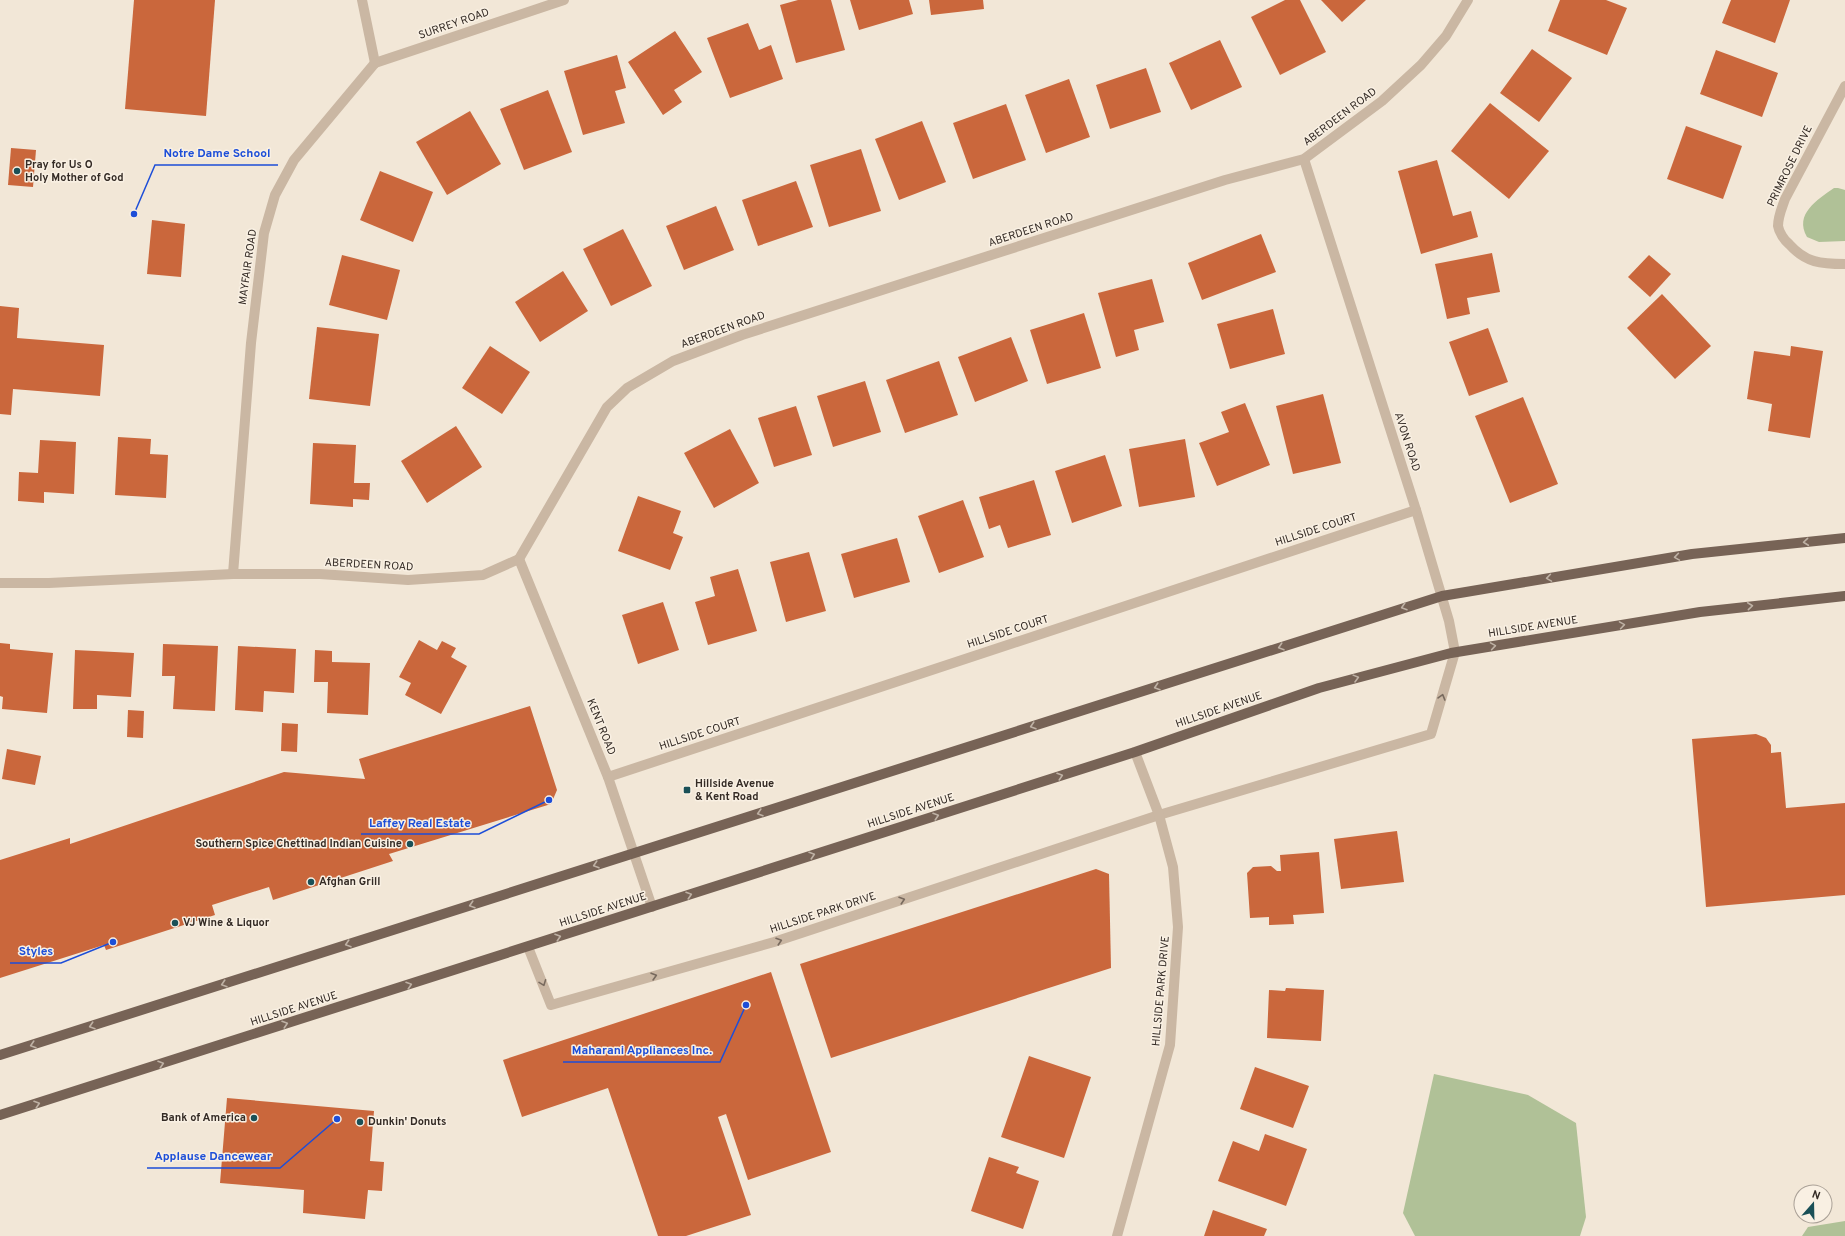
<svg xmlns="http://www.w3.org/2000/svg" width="1845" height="1236" viewBox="0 0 1845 1236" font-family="Overpass,sans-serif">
<rect width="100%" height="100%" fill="#f2e7d7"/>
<!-- green -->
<g fill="#b0c197">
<path d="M1834,188H1838L1845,190V241L1819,242L1807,237C1794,214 1817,200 1834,188Z"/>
<path d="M1434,1074L1528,1095L1576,1123L1586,1217L1580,1236H1415L1403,1213Z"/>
<path d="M1845,1221V1236H1802L1808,1227Z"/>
</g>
<!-- building -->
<g fill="#ca673c">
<path d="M134,0H215L206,116L125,109Z"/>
<path d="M798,0H831L845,50L796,63L780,5Z"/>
<path d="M850,0H909L913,14L859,30Z"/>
<path d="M929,0H983L984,9L931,15Z"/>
<path d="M1285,0H1300L1326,52L1280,75L1251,17Z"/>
<path d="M1321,0H1366L1342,22Z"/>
<path d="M1560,0H1606L1627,8L1607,55L1548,31Z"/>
<path d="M1731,0H1790L1775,43L1722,23Z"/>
<path d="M748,23L759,50L771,45L783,79L730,98L707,38Z"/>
<path d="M675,31L702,72L674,90L682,102L663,115L628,62Z"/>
<path d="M1220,40L1242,87L1191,110L1169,63Z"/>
<path d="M1532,49L1572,78L1539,122L1500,93Z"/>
<path d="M1716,50L1778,73L1762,117L1700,94Z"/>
<path d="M617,55L626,88L615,91L625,123L583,135L564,71Z"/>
<path d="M1146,68L1161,112L1110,129L1096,85Z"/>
<path d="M1069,79L1090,137L1046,153L1025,95Z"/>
<path d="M548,90L572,152L524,170L500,109Z"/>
<path d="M1490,103L1549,151L1509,199L1451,151Z"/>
<path d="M1006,104L1026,160L973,179L953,123Z"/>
<path d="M470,111L501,164L447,195L416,142Z"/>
<path d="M922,121L946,182L899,200L875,139Z"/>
<path d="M1686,126L1742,146L1723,199L1667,179Z"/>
<path d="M11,148L36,150L33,187L8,185Z"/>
<path d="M861,149L881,211L829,227L810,165Z"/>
<path d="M1437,160L1453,216L1471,211L1478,237L1421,254L1398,171Z"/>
<path d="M380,171L433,192L413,242L360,220Z"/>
<path d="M796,181L813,227L758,246L742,200Z"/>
<path d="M716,206L734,250L684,270L666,226Z"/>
<path d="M152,220L185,224L181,277L147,274Z"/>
<path d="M623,229L652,286L611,306L583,249Z"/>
<path d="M1261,234L1276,272L1202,300L1188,263Z"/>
<path d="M1492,253L1500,292L1467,298L1470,314L1447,319L1435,264Z"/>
<path d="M342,255L400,270L387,320L329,305Z"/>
<path d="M1649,255L1671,274L1650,297L1628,277Z"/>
<path d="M563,271L588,311L540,342L515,302Z"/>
<path d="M1152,279L1164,322L1134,330L1139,350L1116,357L1098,293Z"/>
<path d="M1662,294L1711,346L1675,379L1627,328Z"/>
<path d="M0,306L19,308L17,338L104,345L100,396L13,389L11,415L0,414Z"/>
<path d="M1273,309L1285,354L1230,369L1217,324Z"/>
<path d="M1084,313L1101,368L1047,384L1030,330Z"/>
<path d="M317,327L379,334L370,406L309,399Z"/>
<path d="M1488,328L1508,382L1469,396L1449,342Z"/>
<path d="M1011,337L1028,381L975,402L958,357Z"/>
<path d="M490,346L530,372L502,414L462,388Z"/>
<path d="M1791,346L1823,351L1810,438L1768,431L1772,404L1747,399L1754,351L1790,356Z"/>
<path d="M939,361L958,415L905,433L886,380Z"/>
<path d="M865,381L881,432L833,447L817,396Z"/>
<path d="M1323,394L1341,463L1293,474L1276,406Z"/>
<path d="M1523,397L1558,484L1510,503L1475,416Z"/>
<path d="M1245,403L1270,465L1217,486L1199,443L1229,432L1221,412Z"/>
<path d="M796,406L812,455L774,467L758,418Z"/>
<path d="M456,426L482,467L427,503L401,461Z"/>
<path d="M730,429L759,483L714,508L684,453Z"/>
<path d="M118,437L151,439L150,454L168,455L166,498L115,495Z"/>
<path d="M1185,439L1195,497L1139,507L1129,449Z"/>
<path d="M40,440L76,442L74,494L44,492V503L18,501L19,472L38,473Z"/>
<path d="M313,443L356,445L354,483H370L369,500L353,499V507L310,504Z"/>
<path d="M1105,455L1122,506L1072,523L1055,471Z"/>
<path d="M1034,480L1051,535L1008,548L1000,525L989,529L979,497Z"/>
<path d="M638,496L681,511L673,533L683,537L670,570L618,551Z"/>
<path d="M963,500L984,557L939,573L918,516Z"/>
<path d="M897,538L910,582L854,598L841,554Z"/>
<path d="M809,552L826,611L786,622L770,562Z"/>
<path d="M738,569L757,631L708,645L695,602L715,596L710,577Z"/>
<path d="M663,602L679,650L638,664L622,615Z"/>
<path d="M419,640L437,650L442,641L456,648L451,657L467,666L441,714L405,695L411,683L399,677Z"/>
<path d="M0,643L10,644V649L53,653L47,713L2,709L3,697L0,696Z"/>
<path d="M163,644L218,646L215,711L173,709L175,676H162Z"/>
<path d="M238,646L296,649L294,693L264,691L263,712L235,710Z"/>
<path d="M75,650L134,653L131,697L97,695V709H73Z"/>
<path d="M315,650L332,651V662L370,663L368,715L327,713L328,682H314Z"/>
<path d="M530,706L557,790L551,804L389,854L393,861L273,900L269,887L212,905L215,915L106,950L104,945L0,978V860L70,838V844L284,772L365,779L359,759Z"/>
<path d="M128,710L144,711L143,738L127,737Z"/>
<path d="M282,723L298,724L297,752L281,751Z"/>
<path d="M1756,734L1766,738L1771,745V753L1781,752L1786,808L1845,803V895L1706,907L1692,739Z"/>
<path d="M7,749L41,756L35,785L2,779Z"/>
<path d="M1397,831L1404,882L1341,889L1334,839Z"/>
<path d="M1319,852L1324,913L1293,915L1294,924L1269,925V917L1250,918L1247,873L1253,867L1271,866L1277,871H1281L1280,855Z"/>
<path d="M1096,869L1109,874L1111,968L831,1058L800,964Z"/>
<path d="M771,972L831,1152L748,1180L726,1114L718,1117L751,1215L686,1236H658L608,1088L522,1117L503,1060Z"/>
<path d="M1286,988L1324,990L1321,1041L1267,1038L1269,990L1285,991Z"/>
<path d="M1029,1056L1091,1077L1064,1158L1001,1137Z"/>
<path d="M1255,1067L1309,1086L1293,1128L1240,1109Z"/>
<path d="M227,1098L374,1111L370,1161L384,1162L382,1191L368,1190L365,1219L303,1213L304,1190L220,1183Z"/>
<path d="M1265,1134L1307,1149L1286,1206L1218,1181L1233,1141L1259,1151Z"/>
<path d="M989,1157L1019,1167L1016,1173L1039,1181L1023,1229L971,1211Z"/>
<path d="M1213,1210L1267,1229L1264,1236H1204Z"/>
</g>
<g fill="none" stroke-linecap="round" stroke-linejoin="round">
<!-- minor -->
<g stroke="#cab7a3" stroke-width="10">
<path d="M362,0L375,63"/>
<path d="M375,63L564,0"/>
<path d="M1845,86L1785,199C1782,208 1778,216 1778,226C1779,232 1784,240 1789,244C1806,263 1821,264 1845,264"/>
<path d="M519,559L608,777L652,907"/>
<path d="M233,574L251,343L264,233L275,195L294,160L375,63"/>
<path d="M0,583H49L233,574H320L408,580L483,575L519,559L607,407L627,388L673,361L742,335L1225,180L1304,159L1382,101L1421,65L1446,36L1468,0"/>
<path d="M608,777L1416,510"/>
<path d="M528,947L551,1005L774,942L1159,815L1431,734L1455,652L1449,621L1416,510L1304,159"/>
<path d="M1117,1236L1170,1045L1178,927L1173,867L1159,815L1135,752"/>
</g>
<!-- primary -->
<g stroke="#776356" stroke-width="10">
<path d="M0,1055L1442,596L1692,554L1845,538"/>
<path d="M0,1115L1135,752L1319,688L1451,653L1700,612L1845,596"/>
</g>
</g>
<!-- one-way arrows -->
<defs><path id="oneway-chevron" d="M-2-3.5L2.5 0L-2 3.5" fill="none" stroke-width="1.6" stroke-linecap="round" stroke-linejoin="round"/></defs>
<g stroke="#beb1a4">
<use href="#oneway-chevron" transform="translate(1806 542) rotate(174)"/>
<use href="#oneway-chevron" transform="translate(1677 557) rotate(171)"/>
<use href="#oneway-chevron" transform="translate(1549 578) rotate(171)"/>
<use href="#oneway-chevron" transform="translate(1750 606) rotate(-6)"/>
<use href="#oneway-chevron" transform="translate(1404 607) rotate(162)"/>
<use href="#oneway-chevron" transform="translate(1622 625) rotate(-9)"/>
<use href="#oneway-chevron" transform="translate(1493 646) rotate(-9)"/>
<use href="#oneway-chevron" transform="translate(1281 647) rotate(162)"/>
<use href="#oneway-chevron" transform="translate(1356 678) rotate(-15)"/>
<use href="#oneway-chevron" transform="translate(1157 687) rotate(162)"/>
<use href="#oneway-chevron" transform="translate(1033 726) rotate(162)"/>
<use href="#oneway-chevron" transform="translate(1060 776) rotate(-18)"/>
<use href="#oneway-chevron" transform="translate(760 813) rotate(163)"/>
<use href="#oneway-chevron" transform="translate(936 816) rotate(-18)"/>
<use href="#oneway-chevron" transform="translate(812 855) rotate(-18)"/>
<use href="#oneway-chevron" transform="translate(596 865) rotate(162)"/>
<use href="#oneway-chevron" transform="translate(689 895) rotate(-18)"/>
<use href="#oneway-chevron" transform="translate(472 905) rotate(162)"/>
<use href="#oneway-chevron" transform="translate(558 937) rotate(-18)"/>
<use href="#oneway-chevron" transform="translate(348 944) rotate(162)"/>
<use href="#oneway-chevron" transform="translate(224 984) rotate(162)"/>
<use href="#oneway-chevron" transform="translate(409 985) rotate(-18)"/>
<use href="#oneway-chevron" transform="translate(285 1024) rotate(-18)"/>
<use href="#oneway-chevron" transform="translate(92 1026) rotate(162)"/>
<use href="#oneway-chevron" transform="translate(33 1045) rotate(162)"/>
<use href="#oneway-chevron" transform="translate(161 1064) rotate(-18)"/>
<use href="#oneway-chevron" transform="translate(37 1104) rotate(-18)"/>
</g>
<g stroke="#786a5e">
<use href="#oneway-chevron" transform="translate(1442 697) rotate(-74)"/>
<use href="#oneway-chevron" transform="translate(902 900) rotate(-18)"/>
<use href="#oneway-chevron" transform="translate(779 941) rotate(-18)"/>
<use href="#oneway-chevron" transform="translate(654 976) rotate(-16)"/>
<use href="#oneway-chevron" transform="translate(543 983) rotate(69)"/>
</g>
<!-- markers -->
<g fill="#1a5057" stroke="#f9f0e3" stroke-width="1.5">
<circle cx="17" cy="171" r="4"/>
<rect x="683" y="786" width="8" height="8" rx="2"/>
<circle cx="410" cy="844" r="4"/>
<circle cx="311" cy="882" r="4"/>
<circle cx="175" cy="923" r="4"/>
<circle cx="254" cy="1118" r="4"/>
<circle cx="360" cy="1122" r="4"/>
</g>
<g text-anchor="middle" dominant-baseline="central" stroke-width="3" stroke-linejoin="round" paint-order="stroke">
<!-- street labels -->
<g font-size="11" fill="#342b25" stroke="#f9f0e3">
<text transform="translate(454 24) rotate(-19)">SURREY ROAD</text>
<text transform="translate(1340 117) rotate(-37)">ABERDEEN ROAD</text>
<text transform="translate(1790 166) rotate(-64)">PRIMROSE DRIVE</text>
<text transform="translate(1031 230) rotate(-18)">ABERDEEN ROAD</text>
<text transform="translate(248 267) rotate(-82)">MAYFAIR ROAD</text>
<text transform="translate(723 330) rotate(-20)">ABERDEEN ROAD</text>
<text transform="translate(1407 442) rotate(72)">AVON ROAD</text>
<text transform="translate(1316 530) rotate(-18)">HILLSIDE COURT</text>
<text transform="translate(369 565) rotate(3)">ABERDEEN ROAD</text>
<text transform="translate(1533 627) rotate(-9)">HILLSIDE AVENUE</text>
<text transform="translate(1008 632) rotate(-18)">HILLSIDE COURT</text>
<text transform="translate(1219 710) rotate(-19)">HILLSIDE AVENUE</text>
<text transform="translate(601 727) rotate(68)">KENT ROAD</text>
<text transform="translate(700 734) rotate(-18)">HILLSIDE COURT</text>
<text transform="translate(911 811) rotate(-18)">HILLSIDE AVENUE</text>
<text transform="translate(603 910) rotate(-18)">HILLSIDE AVENUE</text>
<text transform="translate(823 913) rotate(-18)">HILLSIDE PARK DRIVE</text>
<text transform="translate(1161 991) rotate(-85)">HILLSIDE PARK DRIVE</text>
<text transform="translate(294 1009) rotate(-18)">HILLSIDE AVENUE</text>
</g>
<!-- poi labels -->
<g font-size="11" font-weight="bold" fill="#342b25" stroke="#f9f0e3" text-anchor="start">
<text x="25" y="165">Pray for Us O<tspan x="25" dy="13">Holy Mother of God</tspan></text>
<text x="695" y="784">Hillside Avenue<tspan x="695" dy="13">&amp; Kent Road</tspan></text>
<text x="402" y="844" text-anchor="end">Southern Spice Chettinad Indian Cuisine</text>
<text x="319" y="882">Afghan Grill</text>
<text x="183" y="923">VJ Wine &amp; Liquor</text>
<text x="246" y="1118" text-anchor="end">Bank of America</text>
<text x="368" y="1122">Dunkin' Donuts</text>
</g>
</g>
<!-- callouts -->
<path fill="none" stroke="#1d4ed8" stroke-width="1.5" d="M134 214L155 165H278M549 800L479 834H361M113 942L61 963H10M746 1005L720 1062H563M337 1119L280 1168H147"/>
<g fill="#1d4ed8" stroke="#f9f0e3" stroke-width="1.5">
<circle cx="134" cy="214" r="4"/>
<circle cx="549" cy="800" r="4"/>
<circle cx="113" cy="942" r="4"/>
<circle cx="746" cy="1005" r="4"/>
<circle cx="337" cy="1119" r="4"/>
</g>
<g font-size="12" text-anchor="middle" font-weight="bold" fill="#1d4ed8" stroke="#f9f0e3" stroke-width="3" stroke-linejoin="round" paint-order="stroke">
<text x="217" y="157">Notre Dame School</text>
<text x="420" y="827">Laffey Real Estate</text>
<text x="36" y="955">Styles</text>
<text x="642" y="1054">Maharani Appliances Inc.</text>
<text x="213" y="1160">Applause Dancewear</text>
</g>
<!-- north arrow -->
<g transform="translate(1813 1204) rotate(20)"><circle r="19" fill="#f9f0e3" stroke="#aaa197"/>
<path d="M0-3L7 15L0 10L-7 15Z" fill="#1a5057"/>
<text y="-6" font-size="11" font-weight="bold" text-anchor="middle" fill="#342b25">N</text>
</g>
</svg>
